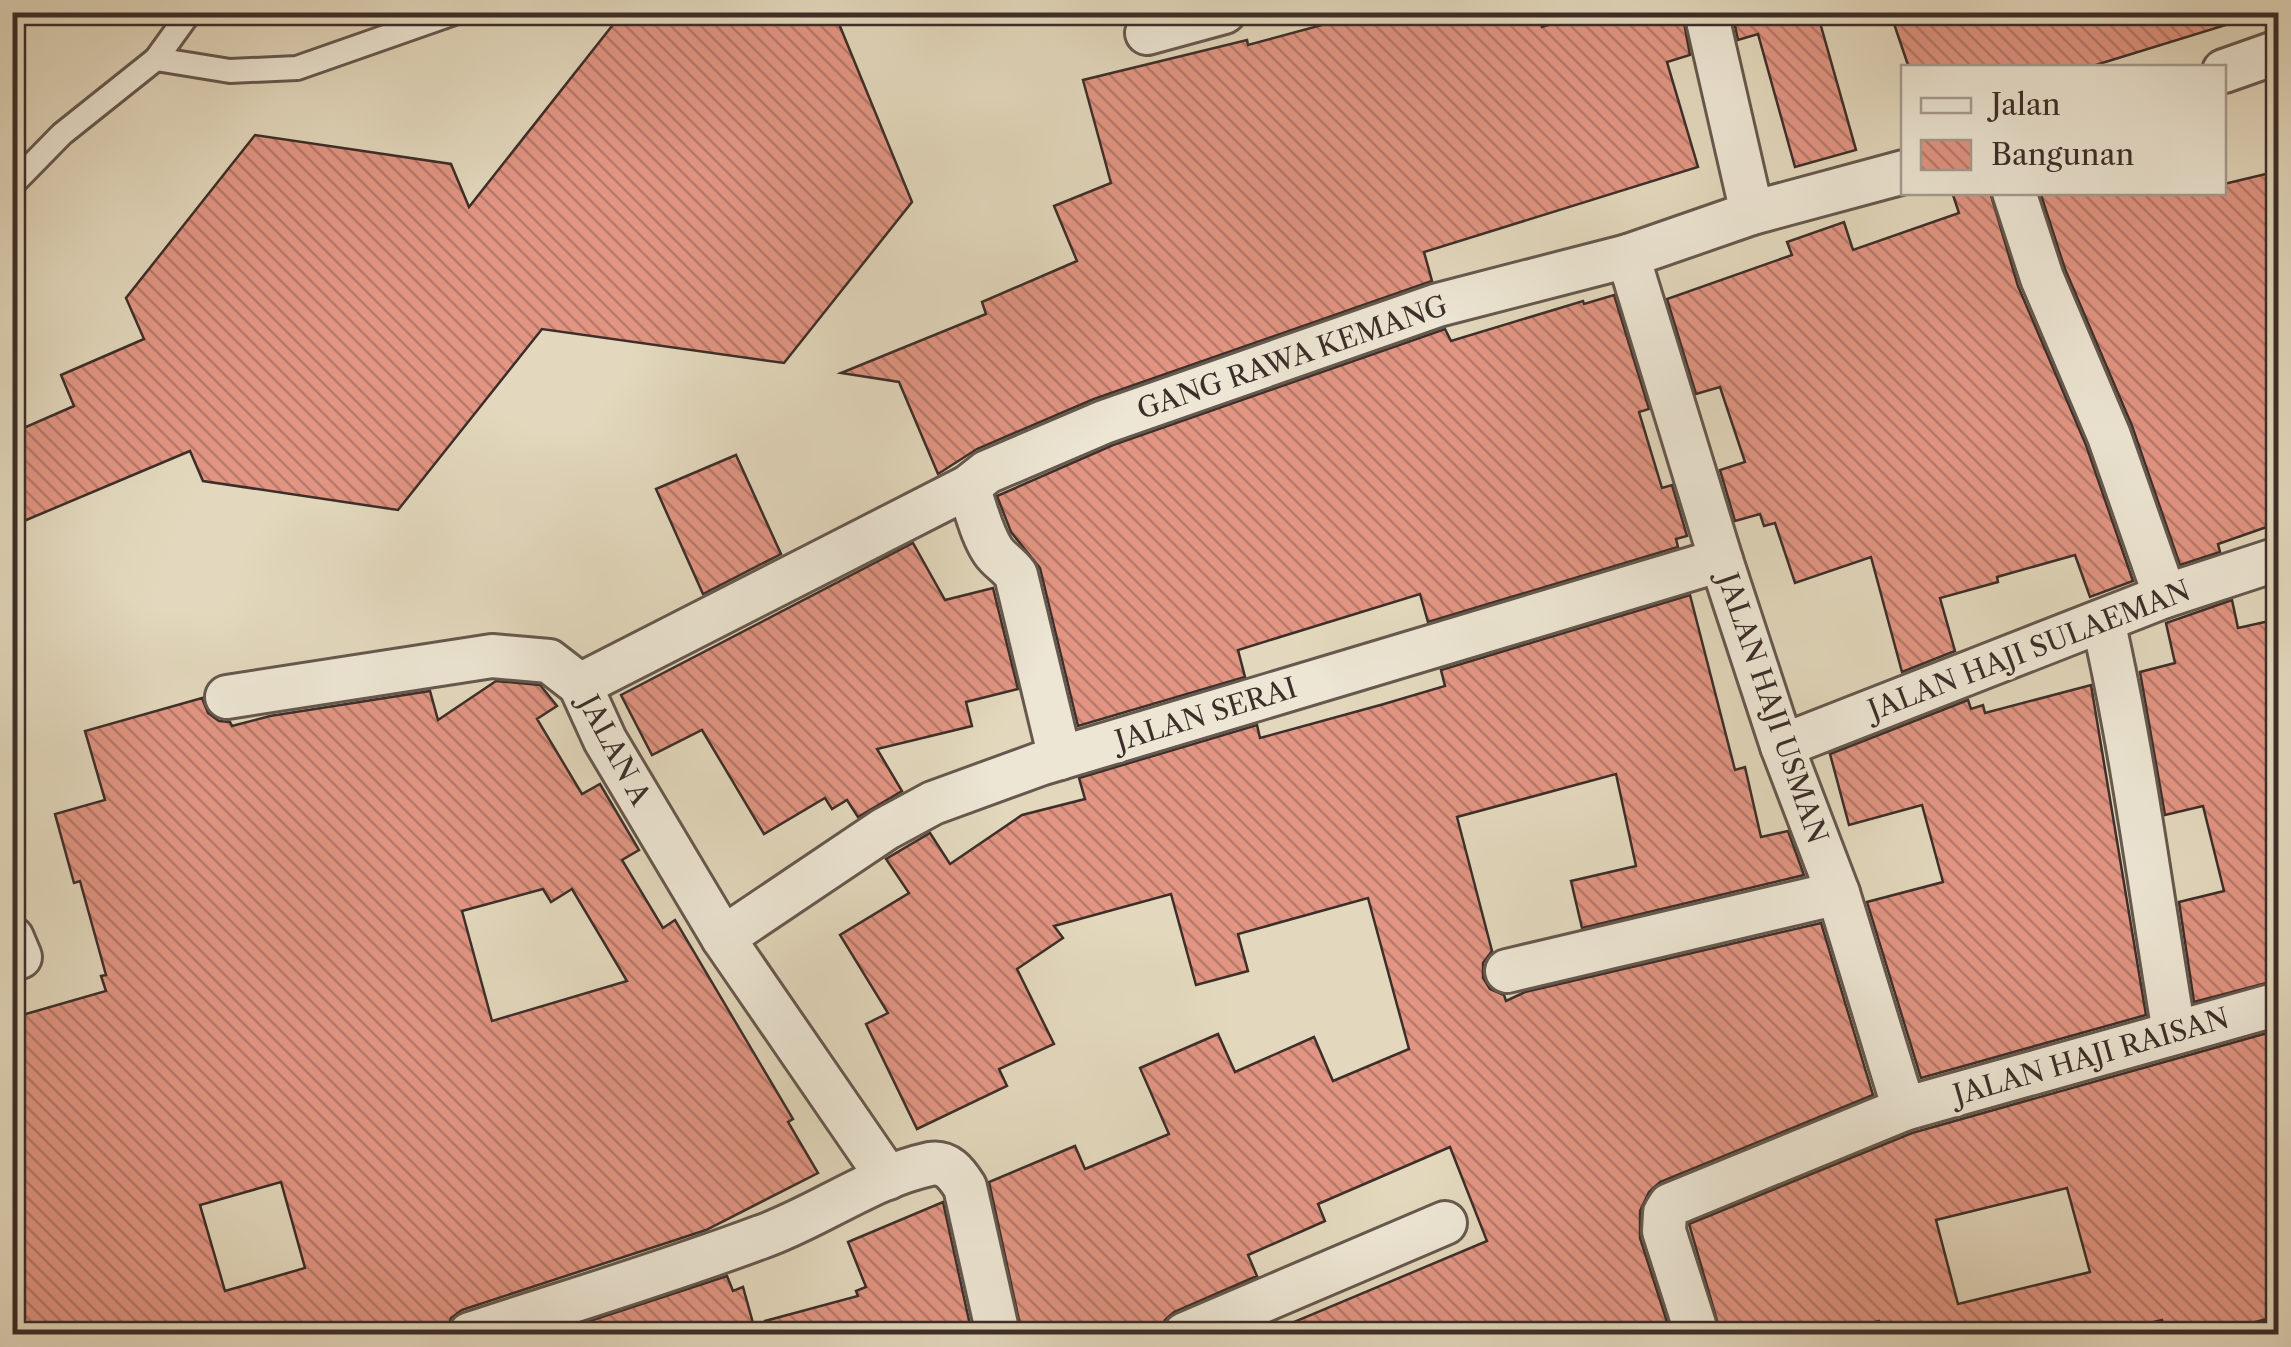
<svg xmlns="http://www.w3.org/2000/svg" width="2291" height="1347" viewBox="0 0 2291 1347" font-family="'Libre Caslon Text',serif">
<defs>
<pattern id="building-back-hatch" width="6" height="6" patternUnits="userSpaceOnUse" patternTransform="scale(2.5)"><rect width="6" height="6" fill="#e29583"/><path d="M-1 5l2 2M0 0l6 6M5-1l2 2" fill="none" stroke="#b87a6b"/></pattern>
</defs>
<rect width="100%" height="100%" fill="#e3d8bd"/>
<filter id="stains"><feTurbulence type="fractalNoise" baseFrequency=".002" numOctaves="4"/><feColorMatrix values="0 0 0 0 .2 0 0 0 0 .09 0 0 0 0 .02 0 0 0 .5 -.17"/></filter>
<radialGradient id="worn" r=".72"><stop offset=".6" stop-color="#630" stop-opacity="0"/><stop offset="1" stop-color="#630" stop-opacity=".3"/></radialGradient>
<!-- building -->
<g fill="url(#building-back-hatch)" stroke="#3c2e29" stroke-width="2.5" fill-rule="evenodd">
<path d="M623,12H791L837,19L912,202L784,363L542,329L398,510L203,481L190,451L12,526V433L74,406L61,375L144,339L126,298L255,135L451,164L469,207Z"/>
<path d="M1370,12H1538L1542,27L1592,12H1682L1690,55L1667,62L1698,167L1424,252L1432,281L1094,399L977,449L938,474L899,382L841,373L986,314L982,302L1077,261L1054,206L1111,183L1083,80L1247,40L1248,45Z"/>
<path d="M1732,12H1817L1856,150L1795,167L1758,34L1738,40Z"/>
<path d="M1890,12H2237L2239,21L2086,68H1909Z"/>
<path d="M2278,171V523L2218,544L2220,552L2180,565L2132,426L2065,269L2040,192H2224V184Z"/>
<path d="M1952,192H1990L2018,286L2086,445L2133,581L2090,597L2075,555L1997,577L1998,582L1940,598L1955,651L1902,672L1871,557L1795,583L1775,523L1764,526L1760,514L1735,521L1720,470L1745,462L1720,387L1696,394L1667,299L1792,255L1787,242L1844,222L1853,250L1959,213Z"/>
<path d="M1614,295L1649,409L1639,412L1662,488L1672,485L1687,536L1676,539L1678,547L1428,622L1420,594L1238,650L1245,677L1078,726L1040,568L1011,532L997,496L1113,445L1445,329L1451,341L1583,301L1584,304Z"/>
<path d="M736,455L781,554L703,594L656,489Z"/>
<path d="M913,543L945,600L993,588L1018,689L966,702L972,726L877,749L902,791L858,817L847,800L832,809L825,798L764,834L702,730L652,755L621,695Z"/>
<path d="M1690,595L1735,770L1745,767L1761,837L1788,831L1804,875L1582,928L1571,881L1636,866L1616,774L1457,817L1492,951L1483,963V978L1490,989L1504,995L1506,1001L1525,992L1821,923L1873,1095L1660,1182L1649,1192L1640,1211V1238L1671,1334H1248L1277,1322L1280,1328L1487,1241L1450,1147L1318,1204L1325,1221L1248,1255L1257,1276L1174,1312L1165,1320L1161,1334H1022L989,1182L1075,1146L1085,1169L1169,1134L1140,1068L1218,1034L1235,1072L1314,1037L1333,1081L1409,1049L1368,898L1238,934L1248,971L1196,985L1171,894L1054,926L1063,938L1017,969L1054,1044L999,1069L1007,1086L917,1129L866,1024L888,1013L840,935L909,893L886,859L930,833L950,864L1022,815L1085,799L1079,778L1257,725L1260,738L1384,704L1445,686L1441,670Z"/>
<path d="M2232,600L2238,628L2278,619V980L2194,1002L2179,902L2224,891L2203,806L2165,815L2140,672L2175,663L2166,623Z"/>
<path d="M496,681L540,685L557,706L537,719L582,794L600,784L639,850L622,860L663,928L675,920L793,1119L788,1122L818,1173L706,1230L462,1310L451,1318L446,1334H26L12,1287V1018L106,991L101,976L106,975L80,881L74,883L55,814L105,800L85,731L202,698L208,713L219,721L230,722L232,726L270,716L430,691L438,720ZM543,889L551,902L572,889L627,981L492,1021L462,911ZM281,1182L305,1268L225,1291L200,1205Z"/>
<path d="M2091,685L2146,1015L1921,1078L1867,902L1943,882L1922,805L1849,825L1830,754L1968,700L1971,709L1983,705L1985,713Z"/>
<path d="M2278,1030V1316L2210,1334H2166L2162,1320L2105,1334H1882L1879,1321L1827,1334H1721L1689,1224L1912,1133ZM2067,1188L2090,1272L1958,1304L1936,1220Z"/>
<path d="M943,1202L972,1334H767L765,1321L858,1296L856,1291L866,1287L848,1242Z"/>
<path d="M727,1276L733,1291L743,1287L756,1334H550Z"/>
</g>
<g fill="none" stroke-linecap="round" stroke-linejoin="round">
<!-- lane casing -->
<g stroke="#66584e" stroke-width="28">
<g id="lane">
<path d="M156,59L230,71L297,68L457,12"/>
<path d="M12,185L62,134L156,59L190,12"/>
</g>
</g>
<!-- street casing -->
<g stroke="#66584e" stroke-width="48">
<g id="street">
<path d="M1706,12L1752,213"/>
<path d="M1147,33L1224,12"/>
<path d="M2224,71L2278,52"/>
<path d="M2014,192L2042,278L2109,436L2165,596"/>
<path d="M968,487C976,508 981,533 993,551C999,560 1009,565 1016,575L1060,758"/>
<path d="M2103,621C2134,757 2151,895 2174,1032"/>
<path d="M580,685L968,487L987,472L1104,422L1438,305L1628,256"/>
<path d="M227,697L492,656L549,661L580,685L605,740L723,938L888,1178"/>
<path d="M1782,746L2165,596L2278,559"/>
<path d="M12,938L20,957"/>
<path d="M723,938L885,829L933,803L1040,764L1721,560"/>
<path d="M1507,971L1838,893"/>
<path d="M1904,1109L2278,1004"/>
<path d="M470,1334C567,1302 665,1273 761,1237C818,1217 870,1177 930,1164C947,1161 956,1173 965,1187L998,1334"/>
<path d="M1185,1334L1445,1223"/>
<path d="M1697,1334L1664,1231L1665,1213L1670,1205L1904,1109L1838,893L1782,746L1721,560L1628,256L1752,213L1904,172"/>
</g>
</g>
<!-- lane -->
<use href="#lane" stroke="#ede6d4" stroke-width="22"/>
<!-- street -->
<use href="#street" stroke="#ede6d4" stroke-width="42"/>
</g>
<g text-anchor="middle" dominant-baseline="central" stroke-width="8" stroke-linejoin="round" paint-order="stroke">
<!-- street labels -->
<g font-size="28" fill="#3c2e29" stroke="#ede6d4">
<text transform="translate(1292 357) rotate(-19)">GANG RAWA KEMANG</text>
<text transform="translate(2029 650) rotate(-21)">JALAN HAJI SULAEMAN</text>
<text transform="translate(1773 708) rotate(71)">JALAN HAJI USMAN</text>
<text transform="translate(1206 714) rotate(-17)">JALAN SERAI</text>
<text transform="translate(615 750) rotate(62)">JALAN A</text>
<text transform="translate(2091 1056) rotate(-16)">JALAN HAJI RAISAN</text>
</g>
</g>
<!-- margin -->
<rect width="2291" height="1347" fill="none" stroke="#e3d8bd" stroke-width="50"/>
<rect x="15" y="15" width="2261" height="1317" fill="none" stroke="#3c2e29" stroke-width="5"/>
<rect x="25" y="25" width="2241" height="1297" fill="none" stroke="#3c2e29" stroke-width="2.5"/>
<!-- legend -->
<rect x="1901" y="65" width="325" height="130" fill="#ede6d4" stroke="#a69c90" stroke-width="2.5"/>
<rect x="1921" y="98" width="50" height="15" fill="#ede6d4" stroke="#a69c90" stroke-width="2.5"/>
<text x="1991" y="115" font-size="30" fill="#3c2e29">Jalan</text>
<rect x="1921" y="140" width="50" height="30" fill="url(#building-back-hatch)" stroke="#a69c90" stroke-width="2.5"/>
<text x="1991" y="165" font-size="30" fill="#3c2e29">Bangunan</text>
<rect width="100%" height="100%" filter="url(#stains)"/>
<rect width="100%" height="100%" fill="url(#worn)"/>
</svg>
